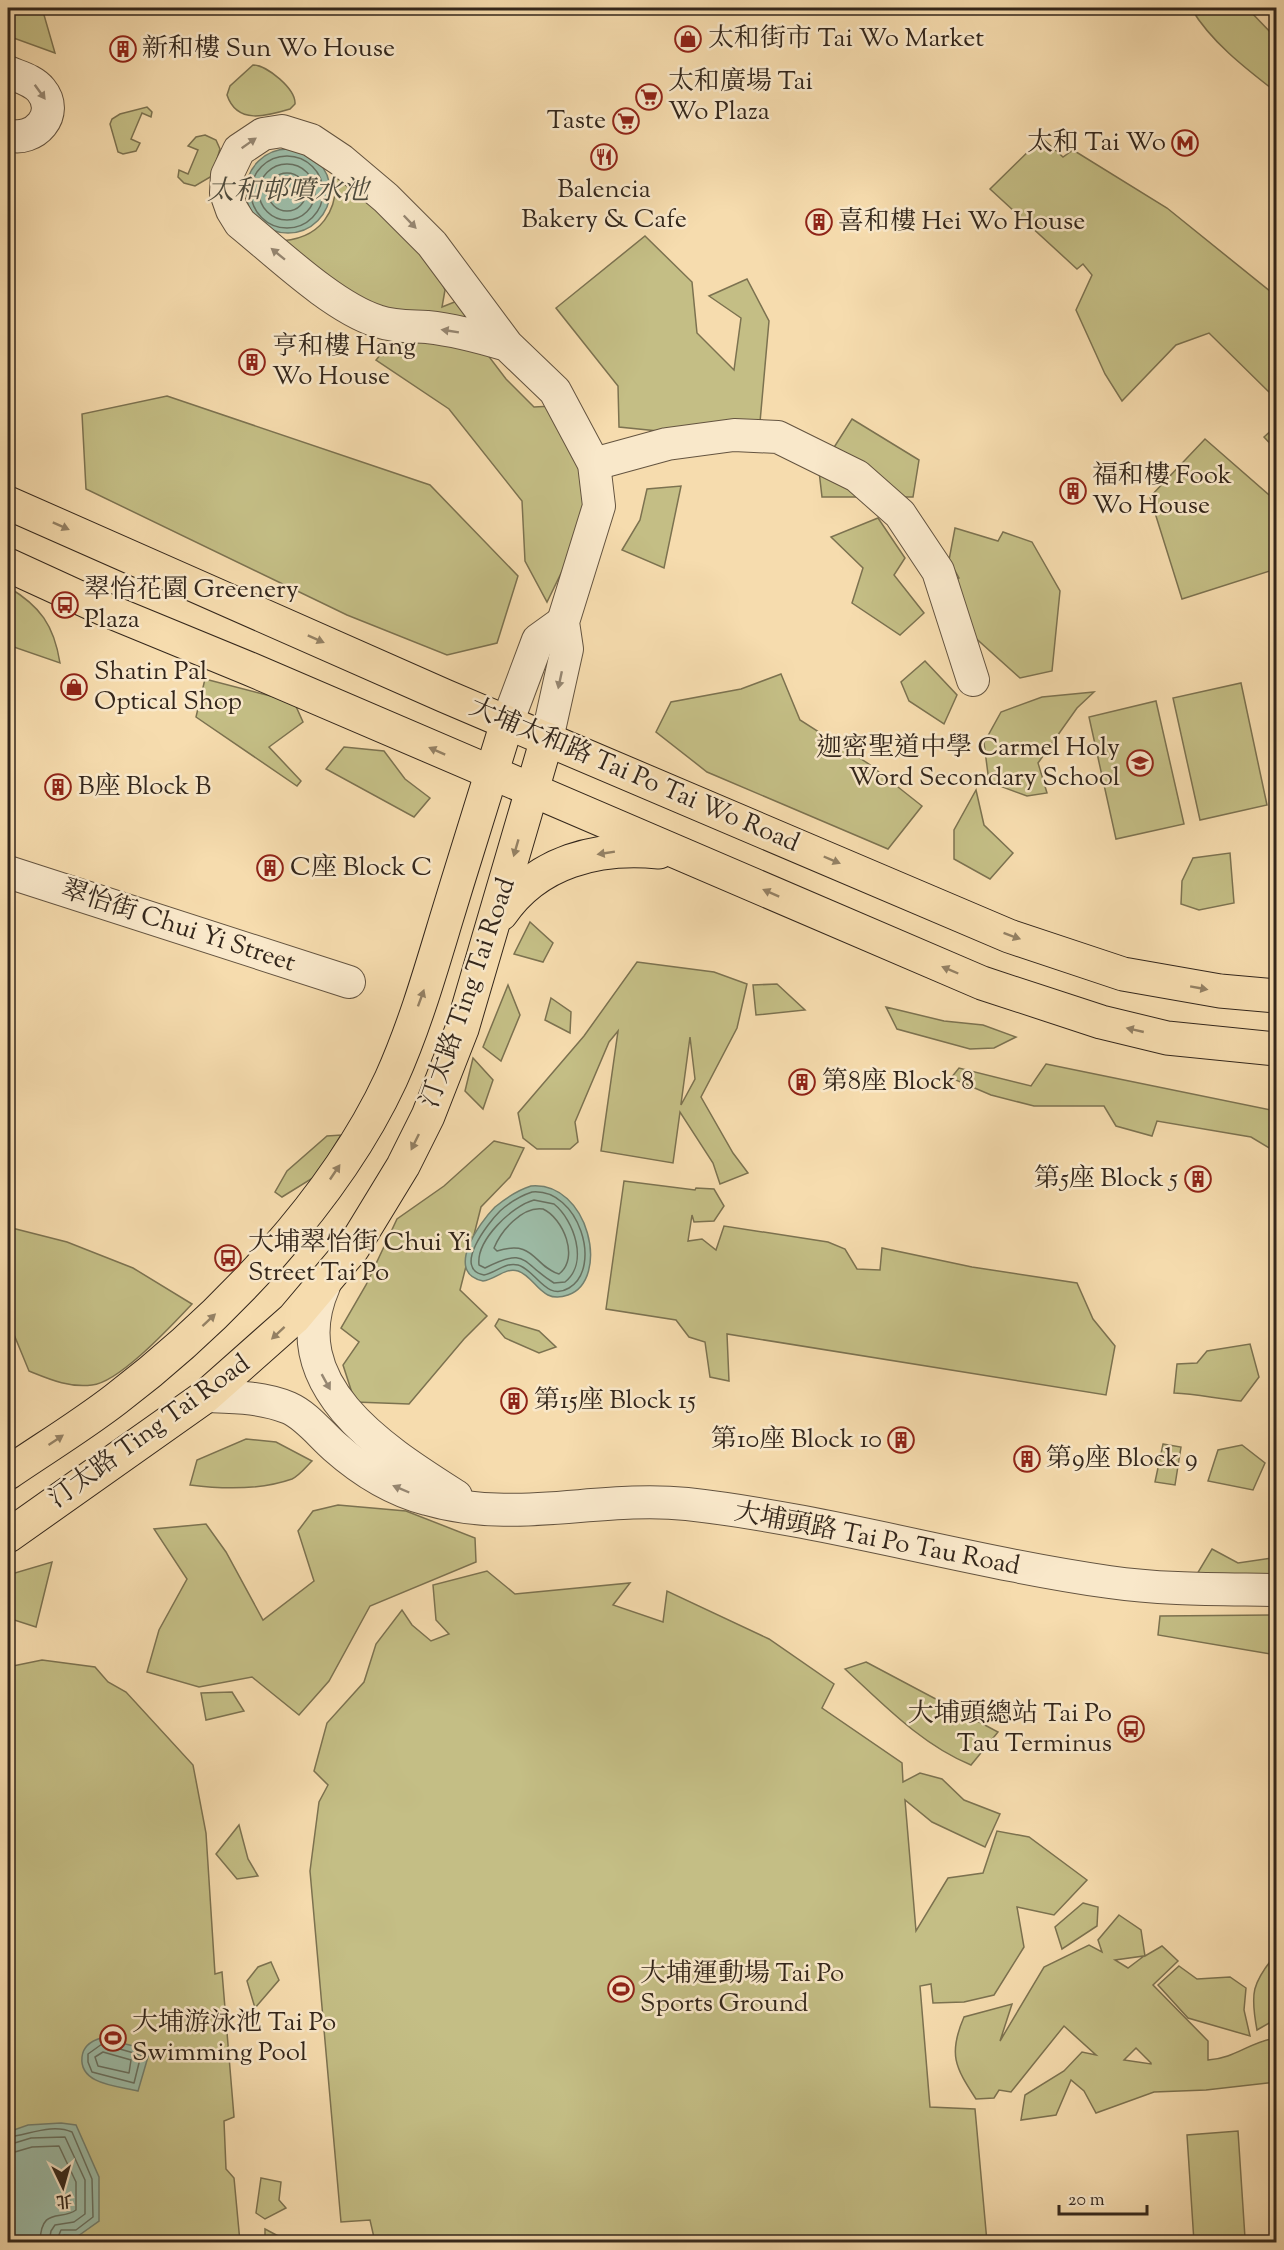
<svg xmlns="http://www.w3.org/2000/svg" width="1284" height="2250" viewBox="0 0 1284 2250" font-family="'Sorts Mill Goudy','Noto Serif TC',serif">
<rect width="100%" height="100%" fill="#f6dcae"/>
<filter id="stains"><feTurbulence type="fractalNoise" baseFrequency=".00333" numOctaves="4"/><feColorMatrix values="0 0 0 0 .2 0 0 0 0 .09 0 0 0 0 .02 0 0 0 .5 -.17"/></filter>
<radialGradient id="worn" r=".72"><stop offset=".6" stop-color="#630" stop-opacity="0"/><stop offset="1" stop-color="#630" stop-opacity=".3"/></radialGradient>
<!-- green -->
<g fill="#c4be85" stroke="#7c7250" stroke-width="1.5" fill-rule="evenodd">
<path d="M8,8H42L55,53L8,36Z"/>
<path d="M1191,8H1247L1276,38V92C1245,68 1211,42 1191,8Z"/>
<path d="M253,65C267,65 296,89 295,104L290,109C267,116 237,125 227,95L230,86Z"/>
<path d="M147,107L152,112L151,117L142,113L131,139L140,143L136,151L123,154L118,152L110,124L112,119L120,114Z"/>
<path d="M205,135L216,140L220,149L212,176L195,186L184,183L178,177L179,170L188,174L198,150L188,146L196,137Z"/>
<path d="M1042,138L1063,157L1073,150L1167,208L1276,296V399L1209,333L1176,345L1122,401L1105,374L1076,310L1092,275L1083,264L1077,269L990,189Z"/>
<path d="M333,166L436,269L445,290L442,307L462,299L477,341L506,379L534,407L553,406L589,484L584,526L547,602L525,561L522,501L449,409L376,360L410,320L430,311C381,325 310,268 273,241C320,242 343,210 333,166Z"/>
<path d="M645,236L692,282L697,333L734,370L741,318L709,296L747,279L769,321L760,422L668,432L619,427L618,386L556,308Z"/>
<path d="M167,396L430,485L518,576L497,643L447,655L347,615L86,489L82,414Z"/>
<path d="M852,419L919,460L913,497H822L819,471Z"/>
<path d="M1276,426V450L1264,437Z"/>
<path d="M1205,439L1276,501V569L1182,599L1150,497Z"/>
<path d="M681,486L664,568L622,550L640,520L647,489Z"/>
<path d="M878,518L905,558L894,575L924,613L900,635L852,603L863,568L831,537Z"/>
<path d="M955,528L998,541L1003,532L1032,542L1060,591L1052,671L1020,678L930,597L959,578L949,560Z"/>
<path d="M8,587C40,606 54,625 60,663L8,645Z"/>
<path d="M925,661L957,695L944,724L909,701L901,682Z"/>
<path d="M781,674L800,720L869,764L922,806L888,849L707,772L656,732L671,702L741,689Z"/>
<path d="M205,679L294,702L303,722L269,747L301,781L297,786L196,717Z"/>
<path d="M1241,683L1267,805L1200,820L1173,698Z"/>
<path d="M1094,692L1077,708L1038,763L1047,793L1027,796L989,782L984,743L1001,712L1042,697Z"/>
<path d="M1156,701L1184,824L1116,839L1089,717Z"/>
<path d="M344,747L384,751L405,779L430,798L414,817L326,769Z"/>
<path d="M976,790L984,825L1013,853L990,879L954,859V830Z"/>
<path d="M1230,853L1234,903L1199,910L1181,904L1182,881L1193,858Z"/>
<path d="M530,922L553,943L543,962L514,954Z"/>
<path d="M637,962L714,972L747,984L737,1028L701,1097L733,1153L748,1173L720,1184L713,1163L680,1112L673,1163L601,1151L618,1031L609,1042L575,1122L578,1142L570,1149H537L523,1138L518,1113L584,1036ZM690,1037L695,1079L681,1105V1104Z"/>
<path d="M777,984L805,1010L756,1015L753,985Z"/>
<path d="M508,985L520,1015L501,1061L483,1047Z"/>
<path d="M551,998L571,1012L570,1033L545,1020Z"/>
<path d="M886,1007L944,1021L983,1025L1016,1037L994,1048L970,1049L897,1029Z"/>
<path d="M473,1058L493,1080L483,1109L465,1091Z"/>
<path d="M1046,1064L1276,1111V1152L1251,1137L1157,1121L1152,1136L1116,1126L1104,1106H1034L991,1095L951,1078L959,1068L1031,1086Z"/>
<path d="M341,1135L316,1176L282,1197L275,1192L287,1171L327,1136Z"/>
<path d="M494,1141L524,1148L510,1177L481,1207L460,1290L487,1316L464,1339L409,1404L355,1402L343,1365L359,1342L341,1328L366,1285L397,1219L444,1186Z"/>
<path d="M624,1181L695,1190L696,1188L714,1189L724,1206L714,1221L694,1222L692,1215L688,1241L702,1239L716,1250L724,1226L828,1242L845,1249L857,1269L880,1270L882,1248L972,1267L1077,1283L1093,1319L1115,1346L1106,1395L727,1334L729,1381L710,1377L705,1342L689,1337L676,1320L606,1309Z"/>
<path d="M8,1227L67,1242L133,1268L192,1304C173,1324 119,1383 92,1385C69,1388 49,1379 29,1371L8,1320Z"/>
<path d="M499,1319L539,1331L556,1347L539,1353L505,1338L495,1326Z"/>
<path d="M1250,1344L1259,1377L1241,1401C1218,1399 1197,1394 1174,1393L1177,1364L1197,1363L1207,1351Z"/>
<path d="M246,1439L276,1442L312,1461C307,1466 299,1476 292,1479C261,1490 222,1489 190,1485L197,1460Z"/>
<path d="M1163,1444L1181,1447L1175,1485L1155,1482Z"/>
<path d="M1242,1445L1265,1463L1253,1490L1208,1481L1218,1450Z"/>
<path d="M338,1505L406,1511L475,1538L476,1562L370,1606L329,1681L299,1715L252,1677L199,1687L147,1672L159,1630L187,1579L154,1529L206,1524L226,1552L263,1620L314,1581L298,1531L313,1511Z"/>
<path d="M1212,1549L1238,1563L1272,1558L1276,1554V1577L1197,1574Z"/>
<path d="M52,1562L36,1627L8,1618V1575Z"/>
<path d="M487,1571L515,1594L630,1583L613,1605L663,1622L667,1591L769,1639L834,1684L822,1708L902,1763L903,1782L920,1773L942,1779L964,1800L1000,1814L985,1847L932,1822L905,1800L916,1931L948,1878L983,1873L997,1831L1029,1837L1087,1880L1054,1915L1017,1907L1024,1947L994,1995L964,2002L933,2003L931,1984L920,1986L930,2107L975,2109L987,2242H375L370,2220L341,2222L310,1871L319,1802L328,1785L314,1771L327,1723L364,1682L376,1644L402,1610L412,1625L431,1641L449,1634L436,1620L433,1585Z"/>
<path d="M1276,1615V1655L1158,1635L1160,1616Z"/>
<path d="M42,1660L95,1667L108,1682L126,1692L193,1765L206,1833L215,1974L222,1972L234,2117L224,2121L226,2169L234,2178L240,2242H8V1674L12,1672L8,1667Z"/>
<path d="M866,1662L998,1732L971,1765C922,1745 884,1705 845,1669Z"/>
<path d="M232,1692L244,1711L206,1720L201,1693Z"/>
<path d="M239,1825L248,1859L258,1876L237,1879L216,1854Z"/>
<path d="M1083,1903L1098,1907L1097,1926L1062,1949L1055,1927Z"/>
<path d="M1119,1915L1141,1930L1145,1956L1162,1946L1178,1961L1153,1985L1208,2041V2060C1236,2058 1249,2042 1276,2038V2082L1206,2090L1154,2092L1096,2113L1084,2091L1071,2080L1056,2115L1021,2120L1025,2095L1064,2071L1082,2052L1096,2055L1064,2026L1011,2092L999,2090L994,2098L976,2099C955,2067 948,2054 964,2017L1012,2004L1000,2041L1044,1967L1089,1945L1102,1952L1098,1940ZM1144,1956L1128,1968L1115,1960ZM1136,2048L1151,2063V2064L1124,2060Z"/>
<path d="M1276,1954V2019L1257,2030C1250,1993 1252,1983 1276,1954Z"/>
<path d="M271,1962L279,1980L255,2008L247,1981L258,1967Z"/>
<path d="M1179,1966L1197,1979L1230,1977L1246,1988L1244,2010L1250,2036L1188,2018L1158,1985Z"/>
<path d="M1238,2131L1245,2238L1194,2242L1187,2135Z"/>
<path d="M261,2178L281,2182L279,2200L286,2208L265,2219L256,2213Z"/>
<path d="M265,2229L282,2238V2242H265Z"/>
</g>
<!-- water -->
<g fill="#9dbca7" stroke="#73806f" stroke-width="1.5">
<circle cx="288" cy="191" r="42"/>
<path d="M531,1186C589,1181 611,1280 568,1295C541,1305 536,1277 518,1271C505,1267 495,1280 483,1281C444,1273 479,1223 495,1207C506,1198 518,1190 531,1186Z"/>
<path d="M101,2038L150,2050L138,2091C119,2086 79,2085 82,2057C83,2046 91,2041 101,2038Z"/>
<path d="M61,2123L76,2125L99,2177V2221L78,2236L64,2235L62,2242H8V2132L28,2125Z"/>
</g>
<g fill="none" stroke-linecap="round" stroke-linejoin="round">
<!-- shore -->
<g stroke="#687161" stroke-width="1.5">
<circle cx="287" cy="192" r="36"/>
<circle cx="287" cy="192" r="28"/>
<circle cx="287" cy="192" r="19"/>
<path d="M532,1192C579,1188 603,1268 569,1288C546,1302 536,1270 518,1265C504,1262 496,1273 484,1275C452,1269 488,1223 500,1211C509,1203 520,1196 532,1192Z"/>
<path d="M534,1200L554,1204C574,1220 589,1263 565,1282L554,1283C521,1263 528,1246 485,1268L479,1265C476,1240 512,1206 534,1200Z"/>
<path d="M543,1209C563,1218 580,1258 559,1274C533,1266 535,1239 497,1251L494,1248C501,1231 522,1206 543,1209Z"/>
<path d="M102,2044L141,2055L134,2083L92,2072L88,2062V2054Z"/>
<path d="M103,2052L131,2060L129,2073L98,2066L95,2057Z"/>
<path d="M8,2137C28,2135 52,2123 72,2132L92,2179L93,2217L76,2230H61L56,2242"/>
<path d="M8,2145L31,2138L65,2137L85,2180V2214L74,2222L55,2225L51,2231L49,2242"/>
<path d="M8,2154L32,2147L59,2146L76,2182V2210C61,2221 41,2206 40,2242"/>
</g>
<!-- minor casing -->
<g stroke="#645440" stroke-width="34">
<g id="minor">
<path d="M8,72C19,77 33,80 41,90C61,114 34,143 8,135"/>
<path d="M507,345C481,337 454,330 427,327C409,326 394,327 377,321C333,307 277,253 240,223L232,210L226,193L227,175L239,150L263,134L282,131L311,140L341,160L386,198L432,244L507,345L555,391L594,464L599,506L563,622L567,649L547,739"/>
<path d="M594,464L667,444L734,435L778,437L857,476L900,514L938,571L973,680"/>
<path d="M507,723L538,640L563,622"/>
<path d="M8,872L349,982"/>
<path d="M324,1286C280,1386 384,1450 456,1496"/>
<path d="M206,1396C234,1397 262,1397 289,1408C307,1416 321,1435 335,1447C361,1470 393,1490 427,1499C515,1525 598,1495 687,1504C829,1520 968,1562 1109,1582C1164,1590 1221,1589 1276,1590"/>
</g>
</g>
<!-- major casing -->
<g stroke="#33261b" stroke-width="35">
<g id="major">
<path d="M8,503L445,696L1009,936L1123,974L1220,991L1276,996"/>
<path d="M8,565L104,609L250,669L982,983L1101,1022L1167,1038L1276,1049"/>
<path d="M501,914C537,861 598,846 659,852"/>
<path d="M8,1473C43,1449 81,1426 116,1399C221,1319 335,1200 391,1079C414,1028 430,973 446,920C466,854 487,788 507,723"/>
<path d="M8,1536L206,1396L294,1318L353,1248L403,1166L428,1116L462,1029L547,739"/>
</g>
</g>
<!-- minor -->
<use href="#minor" stroke="#f9e8ca" stroke-width="32"/>
<!-- major -->
<use href="#major" stroke="#f6dcae" stroke-width="33"/>
</g>
<!-- one-way arrows -->
<defs><path id="oneway-solid" d="M-6-.8H1V-3.2L6.5 0L1 3.2V.8H-6Z" transform="scale(1.5)"/></defs>
<g fill="#968772">
<use href="#oneway-solid" transform="translate(40 92) rotate(54)"/>
<use href="#oneway-solid" transform="translate(249 143) rotate(-35)"/>
<use href="#oneway-solid" transform="translate(410 222) rotate(46)"/>
<use href="#oneway-solid" transform="translate(278 254) rotate(-141)"/>
<use href="#oneway-solid" transform="translate(450 331) rotate(-171)"/>
<use href="#oneway-solid" transform="translate(560 680) rotate(102)"/>
<use href="#oneway-solid" transform="translate(326 1382) rotate(61)"/>
<use href="#oneway-solid" transform="translate(401 1489) rotate(-157)"/>
</g>
<g fill="#948164">
<use href="#oneway-solid" transform="translate(61 526) rotate(24)"/>
<use href="#oneway-solid" transform="translate(316 639) rotate(24)"/>
<use href="#oneway-solid" transform="translate(437 751) rotate(-156)"/>
<use href="#oneway-solid" transform="translate(516 848) rotate(106)"/>
<use href="#oneway-solid" transform="translate(606 853) rotate(171)"/>
<use href="#oneway-solid" transform="translate(832 860) rotate(23)"/>
<use href="#oneway-solid" transform="translate(771 893) rotate(-156)"/>
<use href="#oneway-solid" transform="translate(1012 936) rotate(20)"/>
<use href="#oneway-solid" transform="translate(950 970) rotate(-157)"/>
<use href="#oneway-solid" transform="translate(1199 988) rotate(10)"/>
<use href="#oneway-solid" transform="translate(421 998) rotate(-70)"/>
<use href="#oneway-solid" transform="translate(1135 1030) rotate(-167)"/>
<use href="#oneway-solid" transform="translate(415 1142) rotate(116)"/>
<use href="#oneway-solid" transform="translate(335 1172) rotate(-56)"/>
<use href="#oneway-solid" transform="translate(209 1320) rotate(-43)"/>
<use href="#oneway-solid" transform="translate(278 1333) rotate(137)"/>
<use href="#oneway-solid" transform="translate(56 1440) rotate(-34)"/>
</g>
<!-- icons -->
<defs>
<g id="shop-ring" transform="scale(1.35)"><circle r="9.5" fill="#f9e8ca" stroke="#8f2418" stroke-width="1.5"/><path d="M-5-2.5h2.3a2.7 3.5 0 0 1 5.4 0H5L5.5 6h-11ZM-1.5-2.5h3a1.5 2.3 0 0 0-3 0Z" fill="#8f2418"/></g>
<g id="building-ring" transform="scale(1.35)"><circle r="9.5" fill="#f9e8ca" stroke="#8f2418" stroke-width="1.5"/><path d="M-4-6H4V6H1V3H-1V6H-4ZM-2.5-4.3h1.7v1.8h-1.7ZM.8-4.3h1.7v1.8H.8ZM-2.5-1h1.7V.8h-1.7ZM.8-1h1.7V.8H.8Z" fill="#8f2418"/></g>
<g id="supermarket-ring" transform="scale(1.35)"><circle r="9.5" fill="#f9e8ca" stroke="#8f2418" stroke-width="1.5"/><path d="M-6-5.5h2.5l.6 2H6L4.5 2H-2.5L-4.4-4H-6ZM-1.5 3.2a1.3 1.3 0 1 0 .1 0ZM3 3.2a1.3 1.3 0 1 0 .1 0Z" fill="#8f2418"/></g>
<g id="metro-ring" transform="scale(1.35)"><circle r="9.5" fill="#f9e8ca" stroke="#8f2418" stroke-width="1.5"/><path d="M-5.5 5V-5H-3L0 0L3-5H5.5V5H3V-.5L0 4L-3-.5V5Z" fill="#8f2418"/></g>
<g id="restaurant-ring" transform="scale(1.35)"><circle r="9.5" fill="#f9e8ca" stroke="#8f2418" stroke-width="1.5"/><path d="M-5-6h1v4h1v-4h1v4h1v-4h1v5L-1.5 .5V6h-2V.5L-5-1ZM5-6V6H3V1.5H1.5Q1.5-4 5-6Z" fill="#8f2418"/></g>
<g id="bus-ring" transform="scale(1.35)"><circle r="9.5" fill="#f9e8ca" stroke="#8f2418" stroke-width="1.5"/><path d="M-5-6H5V4H4V6H2V4H-2V6H-4V4H-5ZM-3.5-4V0h7V-4ZM-3.5 1.2v1.5H-2V1.2ZM2 1.2v1.5H3.5V1.2Z" fill="#8f2418"/></g>
<g id="school-ring" transform="scale(1.35)"><circle r="9.5" fill="#f9e8ca" stroke="#8f2418" stroke-width="1.5"/><path d="M0-5L7-2L0 1L-7-2ZM-4 1L0 2.5L4 1V4Q0 6-4 4Z" fill="#8f2418"/></g>
<g id="stadium-ring" transform="scale(1.35)"><circle r="9.5" fill="#f9e8ca" stroke="#8f2418" stroke-width="1.5"/><path d="M0-5a6.5 5 0 1 0 0 10a6.5 5 0 1 0 0-10ZM-3.5-1.8h7v3.6h-7Z" fill="#8f2418"/></g>
</defs>
<g fill-rule="evenodd">
<use href="#shop-ring" x="688" y="39"/>
<use href="#building-ring" x="123" y="49"/>
<use href="#supermarket-ring" x="649" y="97"/>
<use href="#supermarket-ring" x="626" y="121"/>
<use href="#metro-ring" x="1185" y="143"/>
<use href="#restaurant-ring" x="604" y="157"/>
<use href="#building-ring" x="819" y="222"/>
<use href="#building-ring" x="252" y="362"/>
<use href="#building-ring" x="1073" y="491"/>
<use href="#bus-ring" x="65" y="605"/>
<use href="#shop-ring" x="74" y="687"/>
<use href="#school-ring" x="1140" y="763"/>
<use href="#building-ring" x="58" y="787"/>
<use href="#building-ring" x="270" y="868"/>
<use href="#building-ring" x="802" y="1082"/>
<use href="#building-ring" x="1198" y="1179"/>
<use href="#bus-ring" x="228" y="1258"/>
<use href="#building-ring" x="514" y="1401"/>
<use href="#building-ring" x="901" y="1440"/>
<use href="#building-ring" x="1027" y="1459"/>
<use href="#bus-ring" x="1131" y="1729"/>
<use href="#stadium-ring" x="621" y="1989"/>
<use href="#stadium-ring" x="113" y="2038"/>
</g>
<g text-anchor="middle" dominant-baseline="central" stroke-width="5" stroke-linejoin="round" paint-order="stroke">
<!-- poi labels -->
<g font-size="26" fill="#33261b" stroke="#f9e8ca" text-anchor="start">
<text x="708" y="39">太和街市 Tai Wo Market</text>
<text x="142" y="49">新和樓 Sun Wo House</text>
<text x="668" y="82">太和廣場 Tai<tspan x="668" dy="30">Wo Plaza</tspan></text>
<text x="606" y="121" text-anchor="end">Taste</text>
<text x="1166" y="143" text-anchor="end">太和 Tai Wo</text>
<text x="604" y="190" text-anchor="middle">Balencia<tspan x="604" dy="30">Bakery &amp; Cafe</tspan></text>
<text x="838" y="222">喜和樓 Hei Wo House</text>
<text x="272" y="347">亨和樓 Hang<tspan x="272" dy="30">Wo House</tspan></text>
<text x="1092" y="476">福和樓 Fook<tspan x="1092" dy="30">Wo House</tspan></text>
<text x="84" y="590">翠怡花園 Greenery<tspan x="84" dy="30">Plaza</tspan></text>
<text x="94" y="672">Shatin Pal<tspan x="94" dy="30">Optical Shop</tspan></text>
<text x="1120" y="748" text-anchor="end">迦密聖道中學 Carmel Holy<tspan x="1120" dy="30">Word Secondary School</tspan></text>
<text x="78" y="787">B座 Block B</text>
<text x="290" y="868">C座 Block C</text>
<text x="822" y="1082">第8座 Block 8</text>
<text x="1178" y="1179" text-anchor="end">第5座 Block 5</text>
<text x="248" y="1243">大埔翠怡街 Chui Yi<tspan x="248" dy="30">Street Tai Po</tspan></text>
<text x="534" y="1401">第15座 Block 15</text>
<text x="882" y="1440" text-anchor="end">第10座 Block 10</text>
<text x="1046" y="1459">第9座 Block 9</text>
<text x="1112" y="1714" text-anchor="end">大埔頭總站 Tai Po<tspan x="1112" dy="30">Tau Terminus</tspan></text>
<text x="640" y="1974">大埔運動場 Tai Po<tspan x="640" dy="30">Sports Ground</tspan></text>
<text x="132" y="2023">大埔游泳池 Tai Po<tspan x="132" dy="30">Swimming Pool</tspan></text>
</g>
<!-- street labels -->
<g font-size="26" fill="#33261b" stroke="#f9e8ca">
<text transform="translate(634 776) rotate(23)">大埔太和路 Tai Po Tai Wo Road</text>
<text transform="translate(178 927) rotate(18)">翠怡街 Chui Yi Street</text>
<text transform="translate(469 993) rotate(-71)">汀太路 Ting Tai Road</text>
<text transform="translate(150 1432) rotate(-36)">汀太路 Ting Tai Road</text>
<text transform="translate(877 1540) rotate(11)">大埔頭路 Tai Po Tau Road</text>
</g>
<!-- water labels -->
<g font-size="27" font-style="italic" fill="#4e4c3e" stroke="#f9e8ca">
<text x="288" y="192">太和邨噴水池</text>
</g>
</g>
<!-- margin -->
<rect width="1284" height="2250" fill="none" stroke="#f6dcae" stroke-width="30"/>
<rect x="9" y="9" width="1266" height="2232" fill="none" stroke="#33261b" stroke-width="3"/>
<rect x="15" y="15" width="1254" height="2220" fill="none" stroke="#33261b" stroke-width="1.5"/>
<!-- north arrow -->
<g transform="translate(63 2187) rotate(175)" stroke="#f9e8ca" stroke-width="4.5" paint-order="stroke">
<path d="M0-4.5L10 22L0 15L-10 22Z" fill="#33261b"/>
<text y="-9" font-size="16" font-weight="bold" text-anchor="middle" fill="#33261b">北</text>
</g>
<!-- scale -->
<path d="M1059 2205v9h88v-9" fill="none" stroke="#33261b" stroke-width="3"/>
<text x="1068" y="2205" font-size="18" fill="#33261b" stroke="#f9e8ca" stroke-width="4.5" paint-order="stroke">20 m</text>
<rect width="100%" height="100%" filter="url(#stains)"/>
<rect width="100%" height="100%" fill="url(#worn)"/>
</svg>
